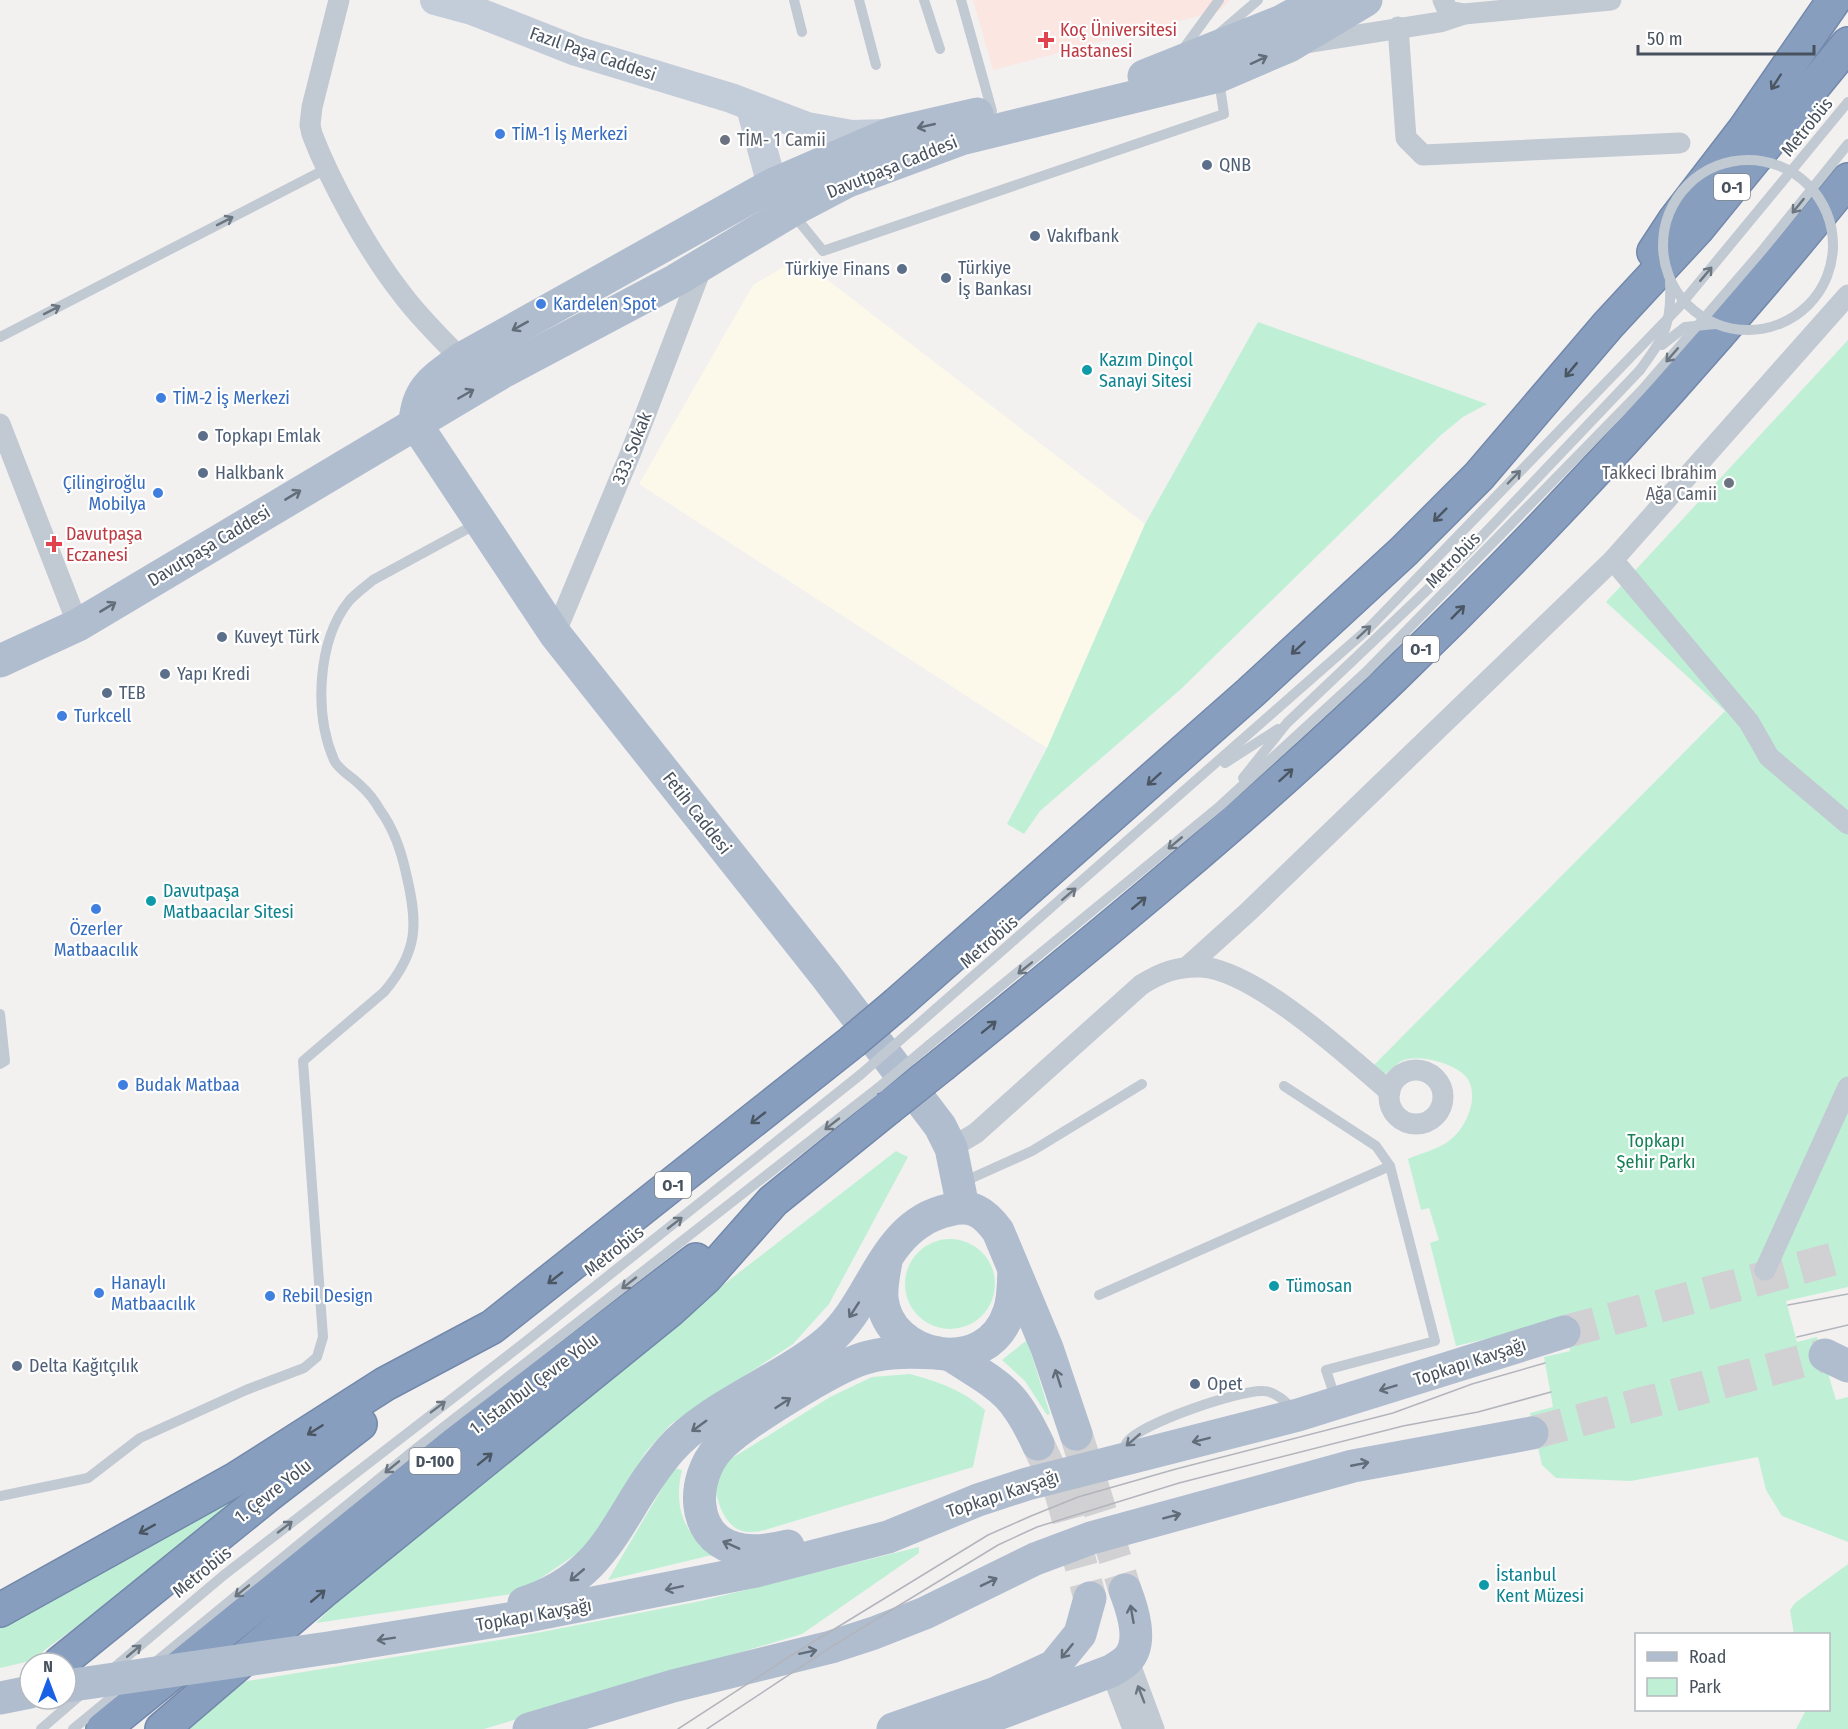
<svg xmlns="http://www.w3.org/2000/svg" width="1848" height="1729" viewBox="0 0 1848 1729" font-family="'Fira Sans Condensed',sans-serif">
<rect width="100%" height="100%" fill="#f3f0f0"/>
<!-- commercial -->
<path fill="#fcf9eb" d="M799,258L1145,524L1047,748L639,484L753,285Z"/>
<!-- medical -->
<path fill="#fbe6e2" d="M973,0H1230L1221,10L993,70Z"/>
<!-- green -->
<g fill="#bff0d6">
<path d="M1258,322L1487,404L1463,417L1441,435L1180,690L1040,811L1024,834L1007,824L1047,748L1145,524Z"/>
<path d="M1848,340V1287L1786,1301L1797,1342L1817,1337L1836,1400L1848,1397V1542L1782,1516L1766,1490L1758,1457L1631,1481L1556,1478L1542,1465L1530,1413L1553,1407L1544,1357L1570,1351L1564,1320L1456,1346L1430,1243L1439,1240L1429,1208L1421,1210L1408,1159C1421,1153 1439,1149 1450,1140C1466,1128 1480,1097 1467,1078C1457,1064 1418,1053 1402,1061C1396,1064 1390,1071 1384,1075L1372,1067L1725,711L1606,602Z"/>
<path d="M896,1151L908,1157L829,1304L793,1344L671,1424L645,1453L594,1542L519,1593L316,1623L382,1557L577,1398Z"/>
<circle cx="950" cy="1284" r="45"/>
<path d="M1027,1340L1050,1414L1047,1415L1025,1381L1002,1360Z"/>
<path d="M910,1374C939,1382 963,1390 985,1410L973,1467L765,1530C754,1532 743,1534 734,1527C721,1517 712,1491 718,1476C719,1470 725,1465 729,1460L830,1397L872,1377Z"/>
<path d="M674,1468L682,1470C673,1507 684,1532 712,1555L608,1580Z"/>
<path d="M266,1476L158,1566L30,1661L0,1668V1624Z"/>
<path d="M919,1547V1553L802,1634L484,1729H179L229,1684L505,1639L701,1601Z"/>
<path d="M1848,1564V1729H1796L1806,1710H1828V1634H1794L1790,1610L1795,1603Z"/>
</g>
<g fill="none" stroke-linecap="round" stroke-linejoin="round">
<!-- primary-tunnel -->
<g stroke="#d1d0d3" stroke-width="33" stroke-dasharray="33 16" stroke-linecap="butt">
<path d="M1564,1332L1848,1255"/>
<path d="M1532,1433L1825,1355"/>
<path d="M1076,1434L1125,1590"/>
<path d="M1038,1444L1061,1493L1090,1598"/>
</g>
<!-- highway casing -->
<g stroke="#7389ab" stroke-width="36">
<g id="highway">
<path d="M1654,252L1675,220L1745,129L1834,0"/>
<path d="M897,1004L1250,693L1404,551L1479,476L1608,325L1697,229L1848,44"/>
<path d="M943,1064C1096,940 1250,815 1392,678C1554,522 1706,355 1848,180"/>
<path d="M0,1610L236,1479L385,1384L492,1327L852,1042"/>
<path d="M60,1663L268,1495L360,1424"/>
<path d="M103,1729L456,1443L696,1260"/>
<path d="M162,1729L322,1592L670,1310L705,1278L773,1201L888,1108"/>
</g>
</g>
<!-- lane -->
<g stroke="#c1c9d2" stroke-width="10">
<path d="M794,0L802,32"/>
<path d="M859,0L876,65"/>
<path d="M924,0L940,49"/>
<path d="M961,0L992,111"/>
<path d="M1215,37L1258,0"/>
<path d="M1184,48L1219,0"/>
<path d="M793,214L823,251L1224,114L1219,80"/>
<path d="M0,337L328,168"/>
<path d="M1225,763L1278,729"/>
<path d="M1243,778L1287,723L1466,553L1640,370"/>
<path d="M0,1014L5,1061L0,1064"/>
<path d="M914,1028L1368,629L1678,308L1848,102"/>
<path d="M929,1045L1220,806L1366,672L1642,390L1762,251L1848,144"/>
<path d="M1284,1086L1376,1146L1390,1166L1435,1341L1326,1370L1336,1400"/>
<path d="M963,1182L1032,1151L1142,1084"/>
<path d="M1099,1295L1390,1166"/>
<path d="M1121,1454C1123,1451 1125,1445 1127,1442C1142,1423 1239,1390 1263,1391C1275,1391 1286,1402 1294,1410"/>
<path d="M0,1496L88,1478L140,1438L246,1390L304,1368L317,1357L323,1337L303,1061L384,992C419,951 418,923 406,873C401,850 394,829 380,810C375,801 368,792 360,785C352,776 339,771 334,760C314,714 317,641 349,601C356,593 365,587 373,580L478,523"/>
<path d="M153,1664L408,1455L878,1088"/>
<path d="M110,1671L224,1575L524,1343L860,1075"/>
<path d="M41,1729L84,1692"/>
<path d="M73,1729L124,1687"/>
</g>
<!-- street -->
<g stroke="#c1c9d2" stroke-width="21">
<path d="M339,0L312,107L310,125L312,134C331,184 369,252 402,294C419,317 441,338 461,359"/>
<path d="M1443,0L1448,11L1464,14"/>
<path d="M1398,27L1406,138L1423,155L1680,143"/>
<path d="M1306,43L1440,22L1464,14L1611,0"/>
<path d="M0,424L78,625"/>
<path d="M1613,560L1749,722L1769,757L1848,824"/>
<path d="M555,634L631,452L703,264"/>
<path d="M1187,967L1248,912L1613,560L1848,295"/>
<circle cx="1416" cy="1097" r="27"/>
<path d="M951,1148L976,1133L1141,985C1160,973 1177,966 1201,967C1255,970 1348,1056 1390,1092"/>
<path d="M1765,1270L1848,1087"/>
<path d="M1128,1659L1154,1729"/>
<path d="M1111,1671L1133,1729"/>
</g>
<!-- secondary -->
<g stroke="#c3ccd9" stroke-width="30">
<path d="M435,0L472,10L576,51L731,98L807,127L852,135L887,134"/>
<path d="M751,107L772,185"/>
</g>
<!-- primary -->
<g stroke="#b0bdcf" stroke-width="33">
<path d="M1144,76L1282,21L1320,0"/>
<path d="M415,423C417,388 434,379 461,359L772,185L890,134L977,114"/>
<path d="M415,423L555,634L826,976L940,1126L951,1148L963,1207"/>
<path d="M0,661L78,625L501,373L676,280L791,211L848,181L961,139L1219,76L1289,46L1366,0"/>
<path d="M886,1261C884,1273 881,1286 882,1298C888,1360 987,1379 1009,1312C1014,1298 1013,1284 1014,1271"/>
<path d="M1825,1355L1848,1366"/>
<path d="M952,1356C1000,1387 1013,1390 1038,1444"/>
<path d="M788,1546C772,1550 750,1553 734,1548C690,1535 692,1478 718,1449C738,1426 836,1366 865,1358C889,1351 913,1352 938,1353"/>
<path d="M524,1603C612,1575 617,1511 670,1450C707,1407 782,1380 827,1342C874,1303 882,1224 949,1210C972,1204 984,1212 998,1231L1047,1348L1076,1434"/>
<path d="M335,1647L527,1616L756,1571L888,1537L978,1500L1027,1484L1298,1415L1564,1332"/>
<path d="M529,1729L673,1686L831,1647L874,1633L925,1613L1035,1559L1091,1538L1353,1466L1532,1433"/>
<path d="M893,1729L996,1693L1054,1666L1080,1634L1090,1598"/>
<path d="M958,1729L1111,1671C1116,1668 1123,1664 1127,1660C1144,1643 1132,1608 1125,1590"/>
</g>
<!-- highway -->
<use href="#highway" stroke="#889ebf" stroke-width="33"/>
<!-- tram -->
<g stroke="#b2b5bb" stroke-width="1.5">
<path d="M1788,1305L1848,1294"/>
<path d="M1797,1337L1848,1325"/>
<path d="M678,1729L792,1655L988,1535L1031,1516L1078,1497L1176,1469L1393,1413L1472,1384L1545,1363"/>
<path d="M707,1729L831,1647L998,1545L1037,1527L1179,1483L1403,1426L1478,1412L1551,1392"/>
</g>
<!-- highway-bridge casing -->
<g stroke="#7389ab" stroke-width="36" stroke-linecap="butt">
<g id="highway-bridge">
<path d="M852,1042L897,1004"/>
<path d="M888,1108L943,1064"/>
</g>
</g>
<!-- lane-bridge -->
<g stroke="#c1c9d2" stroke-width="10">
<circle cx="1748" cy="245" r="85"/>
<path d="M1662,345L1685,327L1715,324"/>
<path d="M1640,370C1664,337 1672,325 1670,282"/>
<path d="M860,1075L914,1028"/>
<path d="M878,1088L929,1045"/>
</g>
<!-- primary-bridge -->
<g stroke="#b0bdcf" stroke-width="33">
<path d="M66,1686L335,1647"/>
<path d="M0,1698L30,1692"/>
</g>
<!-- highway-bridge -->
<use href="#highway-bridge" stroke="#889ebf" stroke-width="33"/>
</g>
<!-- one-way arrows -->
<defs><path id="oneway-shaft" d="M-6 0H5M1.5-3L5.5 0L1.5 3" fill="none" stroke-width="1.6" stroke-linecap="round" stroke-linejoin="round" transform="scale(1.5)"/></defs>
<g stroke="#626d7a">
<use href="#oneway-shaft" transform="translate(1259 60) rotate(-25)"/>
<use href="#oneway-shaft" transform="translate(926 126) rotate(167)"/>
<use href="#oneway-shaft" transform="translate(520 326) rotate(151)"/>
<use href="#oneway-shaft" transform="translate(466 394) rotate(-30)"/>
<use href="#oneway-shaft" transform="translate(293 495) rotate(-31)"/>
<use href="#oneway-shaft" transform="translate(108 607) rotate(-31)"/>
<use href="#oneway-shaft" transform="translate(854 1310) rotate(123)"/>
<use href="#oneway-shaft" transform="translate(1058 1378) rotate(-108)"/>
<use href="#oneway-shaft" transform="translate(1388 1388) rotate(163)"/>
<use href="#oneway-shaft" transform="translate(783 1403) rotate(-33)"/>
<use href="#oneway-shaft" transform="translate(699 1426) rotate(144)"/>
<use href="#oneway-shaft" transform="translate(1201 1440) rotate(166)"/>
<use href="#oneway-shaft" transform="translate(1360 1464) rotate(-11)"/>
<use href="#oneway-shaft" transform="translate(1172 1516) rotate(-15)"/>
<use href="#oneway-shaft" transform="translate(731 1545) rotate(-156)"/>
<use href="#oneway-shaft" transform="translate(577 1575) rotate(140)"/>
<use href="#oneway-shaft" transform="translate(989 1582) rotate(-26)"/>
<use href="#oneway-shaft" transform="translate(674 1588) rotate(168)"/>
<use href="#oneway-shaft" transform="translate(1132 1614) rotate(-100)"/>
<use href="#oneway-shaft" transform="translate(386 1639) rotate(171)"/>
<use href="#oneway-shaft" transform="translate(1067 1651) rotate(129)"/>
<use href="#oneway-shaft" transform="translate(808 1652) rotate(-12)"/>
</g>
<g stroke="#4b5663">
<use href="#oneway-shaft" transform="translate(1776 82) rotate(123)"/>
<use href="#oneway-shaft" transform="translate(1571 370) rotate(130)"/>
<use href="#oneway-shaft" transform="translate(1440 515) rotate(135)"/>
<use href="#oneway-shaft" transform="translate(1458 612) rotate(-45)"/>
<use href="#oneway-shaft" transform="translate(1298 648) rotate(137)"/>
<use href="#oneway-shaft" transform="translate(1286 775) rotate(-42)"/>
<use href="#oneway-shaft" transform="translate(1154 779) rotate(138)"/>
<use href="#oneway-shaft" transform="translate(1139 903) rotate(-40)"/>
<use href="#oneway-shaft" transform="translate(989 1027) rotate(-39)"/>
<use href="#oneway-shaft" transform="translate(758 1118) rotate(142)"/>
<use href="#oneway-shaft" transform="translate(555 1278) rotate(142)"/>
<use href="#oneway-shaft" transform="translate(315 1430) rotate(148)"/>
<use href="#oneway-shaft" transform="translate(485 1459) rotate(-39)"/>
<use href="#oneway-shaft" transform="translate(147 1529) rotate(151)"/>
<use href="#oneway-shaft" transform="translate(318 1596) rotate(-40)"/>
</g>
<g stroke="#6c7681">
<use href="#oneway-shaft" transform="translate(1798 206) rotate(129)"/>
<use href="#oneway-shaft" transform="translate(225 221) rotate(-27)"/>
<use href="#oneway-shaft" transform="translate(1706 274) rotate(-50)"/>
<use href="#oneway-shaft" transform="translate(52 310) rotate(-27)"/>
<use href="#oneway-shaft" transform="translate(1672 355) rotate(131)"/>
<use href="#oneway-shaft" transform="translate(1514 477) rotate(-46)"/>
<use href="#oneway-shaft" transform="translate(1364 632) rotate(-43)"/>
<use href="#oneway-shaft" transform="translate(1175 843) rotate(140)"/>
<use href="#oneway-shaft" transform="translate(1069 894) rotate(-41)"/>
<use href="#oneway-shaft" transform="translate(1025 968) rotate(141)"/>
<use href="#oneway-shaft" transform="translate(832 1124) rotate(142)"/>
<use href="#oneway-shaft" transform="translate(675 1223) rotate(-38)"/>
<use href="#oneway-shaft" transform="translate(629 1283) rotate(142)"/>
<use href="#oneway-shaft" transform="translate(438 1407) rotate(-37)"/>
<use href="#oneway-shaft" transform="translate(1133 1440) rotate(139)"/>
<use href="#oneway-shaft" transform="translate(392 1467) rotate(141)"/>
<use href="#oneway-shaft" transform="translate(285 1527) rotate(-38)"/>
<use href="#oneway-shaft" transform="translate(242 1591) rotate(141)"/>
<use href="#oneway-shaft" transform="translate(134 1651) rotate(-40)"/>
<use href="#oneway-shaft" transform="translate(1141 1694) rotate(-111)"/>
</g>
<!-- markers -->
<g fill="#e0444e" stroke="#fff" stroke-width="2">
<path d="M1043 31h6v6h6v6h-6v6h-6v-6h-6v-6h6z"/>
<path d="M51 535h6v6h6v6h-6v6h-6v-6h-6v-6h6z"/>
</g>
<g fill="#3f7fe0" stroke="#fff" stroke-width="2">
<circle cx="500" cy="134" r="6"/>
<circle cx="541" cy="304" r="6"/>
<circle cx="161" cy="398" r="6"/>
<circle cx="158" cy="493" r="6"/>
<circle cx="62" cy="716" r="6"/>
<circle cx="96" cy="909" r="6"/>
<circle cx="123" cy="1085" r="6"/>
<circle cx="99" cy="1293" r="6"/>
<circle cx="270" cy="1296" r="6"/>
</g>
<g fill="#6b7280" stroke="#fff" stroke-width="2">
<circle cx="725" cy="140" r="6"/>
<circle cx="1729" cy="483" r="6"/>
</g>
<g fill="#5c6f8a" stroke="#fff" stroke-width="2">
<circle cx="1207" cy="165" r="6"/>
<circle cx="1035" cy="236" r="6"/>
<circle cx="902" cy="269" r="6"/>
<circle cx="946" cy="278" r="6"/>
<circle cx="203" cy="436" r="6"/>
<circle cx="203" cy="473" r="6"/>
<circle cx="222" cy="637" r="6"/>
<circle cx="165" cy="674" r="6"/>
<circle cx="107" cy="693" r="6"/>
<circle cx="17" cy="1366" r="6"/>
<circle cx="1195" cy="1384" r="6"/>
</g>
<g fill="#0f9aa8" stroke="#fff" stroke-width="2">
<circle cx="1087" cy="370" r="6"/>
<circle cx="151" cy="901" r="6"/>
<circle cx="1274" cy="1286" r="6"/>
<circle cx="1484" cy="1585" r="6"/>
</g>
<g text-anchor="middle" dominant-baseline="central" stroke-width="4.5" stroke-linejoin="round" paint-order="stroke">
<!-- shield labels -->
<g fill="#fff" stroke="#7f868e" stroke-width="1.5">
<rect x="1714" y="174" width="36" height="26" rx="4.5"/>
<rect x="1403" y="636" width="36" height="26" rx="4.5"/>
<rect x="655" y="1172" width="36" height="26" rx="4.5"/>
<rect x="409.5" y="1448" width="51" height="26" rx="4.5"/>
</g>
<g font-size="16" font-weight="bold" fill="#48525e">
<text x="1732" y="187">O-1</text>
<text x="1421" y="649">O-1</text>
<text x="673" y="1185">O-1</text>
<text x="435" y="1461">D-100</text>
</g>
<!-- health labels -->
<g font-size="18" fill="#be3a42" stroke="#fff" text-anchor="start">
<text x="1060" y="30">Koç Üniversitesi<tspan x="1060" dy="21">Hastanesi</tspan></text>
<text x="66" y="534">Davutpaşa<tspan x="66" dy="21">Eczanesi</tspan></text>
</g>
<!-- street labels -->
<g font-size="18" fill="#48525e" stroke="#fff">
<text transform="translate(593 54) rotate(19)">Fazıl Paşa Caddesi</text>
<text transform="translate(1807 127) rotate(-51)">Metrobüs</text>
<text transform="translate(892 167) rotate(-22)">Davutpaşa Caddesi</text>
<text transform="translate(632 448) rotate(-68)">333. Sokak</text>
<text transform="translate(209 546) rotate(-31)">Davutpaşa Caddesi</text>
<text transform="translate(1453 560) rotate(-46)">Metrobüs</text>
<text transform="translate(697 813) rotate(52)">Fetih Caddesi</text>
<text transform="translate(989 942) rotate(-41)">Metrobüs</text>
<text transform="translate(614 1251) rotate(-38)">Metrobüs</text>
<text transform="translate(1470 1362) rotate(-18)">Topkapı Kavşağı</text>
<text transform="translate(534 1384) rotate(-37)">1. İstanbul Çevre Yolu</text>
<text transform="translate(273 1491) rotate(-38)">1. Çevre Yolu</text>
<text transform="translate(1003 1494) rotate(-18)">Topkapı Kavşağı</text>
<text transform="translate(202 1572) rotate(-39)">Metrobüs</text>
<text transform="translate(534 1615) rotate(-10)">Topkapı Kavşağı</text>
</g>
<!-- shop labels -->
<g font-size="18" fill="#366cbe" stroke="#fff" text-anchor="start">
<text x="512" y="134">TİM-1 İş Merkezi</text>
<text x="553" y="304">Kardelen Spot</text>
<text x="173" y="398">TİM-2 İş Merkezi</text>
<text x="146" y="483" text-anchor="end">Çilingiroğlu<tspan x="146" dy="21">Mobilya</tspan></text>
<text x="74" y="716">Turkcell</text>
<text x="96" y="929" text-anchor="middle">Özerler<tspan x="96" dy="21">Matbaacılık</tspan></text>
<text x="135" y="1085">Budak Matbaa</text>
<text x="111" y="1283">Hanaylı<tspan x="111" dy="21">Matbaacılık</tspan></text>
<text x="282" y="1296">Rebil Design</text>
</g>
<!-- worship labels -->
<g font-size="18" fill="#5b616d" stroke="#fff" text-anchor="start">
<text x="737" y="140">TİM- 1 Camii</text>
<text x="1717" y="473" text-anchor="end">Takkeci Ibrahim<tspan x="1717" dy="21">Ağa Camii</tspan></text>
</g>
<!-- service labels -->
<g font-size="18" fill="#4e5e75" stroke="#fff" text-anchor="start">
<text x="1219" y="165">QNB</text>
<text x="1047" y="236">Vakıfbank</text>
<text x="958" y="268">Türkiye<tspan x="958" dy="21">İş Bankası</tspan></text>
<text x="890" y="269" text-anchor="end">Türkiye Finans</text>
<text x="215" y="436">Topkapı Emlak</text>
<text x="215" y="473">Halkbank</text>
<text x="234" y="637">Kuveyt Türk</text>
<text x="177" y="674">Yapı Kredi</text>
<text x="119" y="693">TEB</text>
<text x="29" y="1366">Delta Kağıtçılık</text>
<text x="1207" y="1384">Opet</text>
</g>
<!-- culture labels -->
<g font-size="18" fill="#0d838f" stroke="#fff" text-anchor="start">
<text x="1099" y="360">Kazım Dinçol<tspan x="1099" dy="21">Sanayi Sitesi</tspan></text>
<text x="163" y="891">Davutpaşa<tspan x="163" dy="21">Matbaacılar Sitesi</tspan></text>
<text x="1286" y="1286">Tümosan</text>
<text x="1496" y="1575">İstanbul<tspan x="1496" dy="21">Kent Müzesi</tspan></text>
</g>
<!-- park labels -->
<g font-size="18" fill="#178155" stroke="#fff">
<text x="1656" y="1141">Topkapı<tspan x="1656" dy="21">Şehir Parkı</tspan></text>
</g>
</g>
<!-- legend -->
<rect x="1635" y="1633" width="195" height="78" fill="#ffffff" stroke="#b6babf" stroke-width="1.5"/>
<rect x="1647" y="1652" width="30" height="9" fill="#b0bdcf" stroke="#b6babf" stroke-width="1.5"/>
<text x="1689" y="1663" font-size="18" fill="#48525e">Road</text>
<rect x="1647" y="1678" width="30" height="18" fill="#bff0d6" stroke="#b6babf" stroke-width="1.5"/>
<text x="1689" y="1693" font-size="18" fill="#48525e">Park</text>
<!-- north arrow -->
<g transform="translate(48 1681)"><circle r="28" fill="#ffffff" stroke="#b6babf" stroke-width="1.5"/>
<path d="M0-4.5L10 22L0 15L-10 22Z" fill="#1860e5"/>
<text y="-9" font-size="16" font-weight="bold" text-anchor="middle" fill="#48525e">N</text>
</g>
<!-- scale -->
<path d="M1638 45v9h176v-9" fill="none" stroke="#48525e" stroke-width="3"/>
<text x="1647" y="45" font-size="18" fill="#48525e" stroke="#ffffff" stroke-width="4.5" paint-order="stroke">50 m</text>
</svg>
